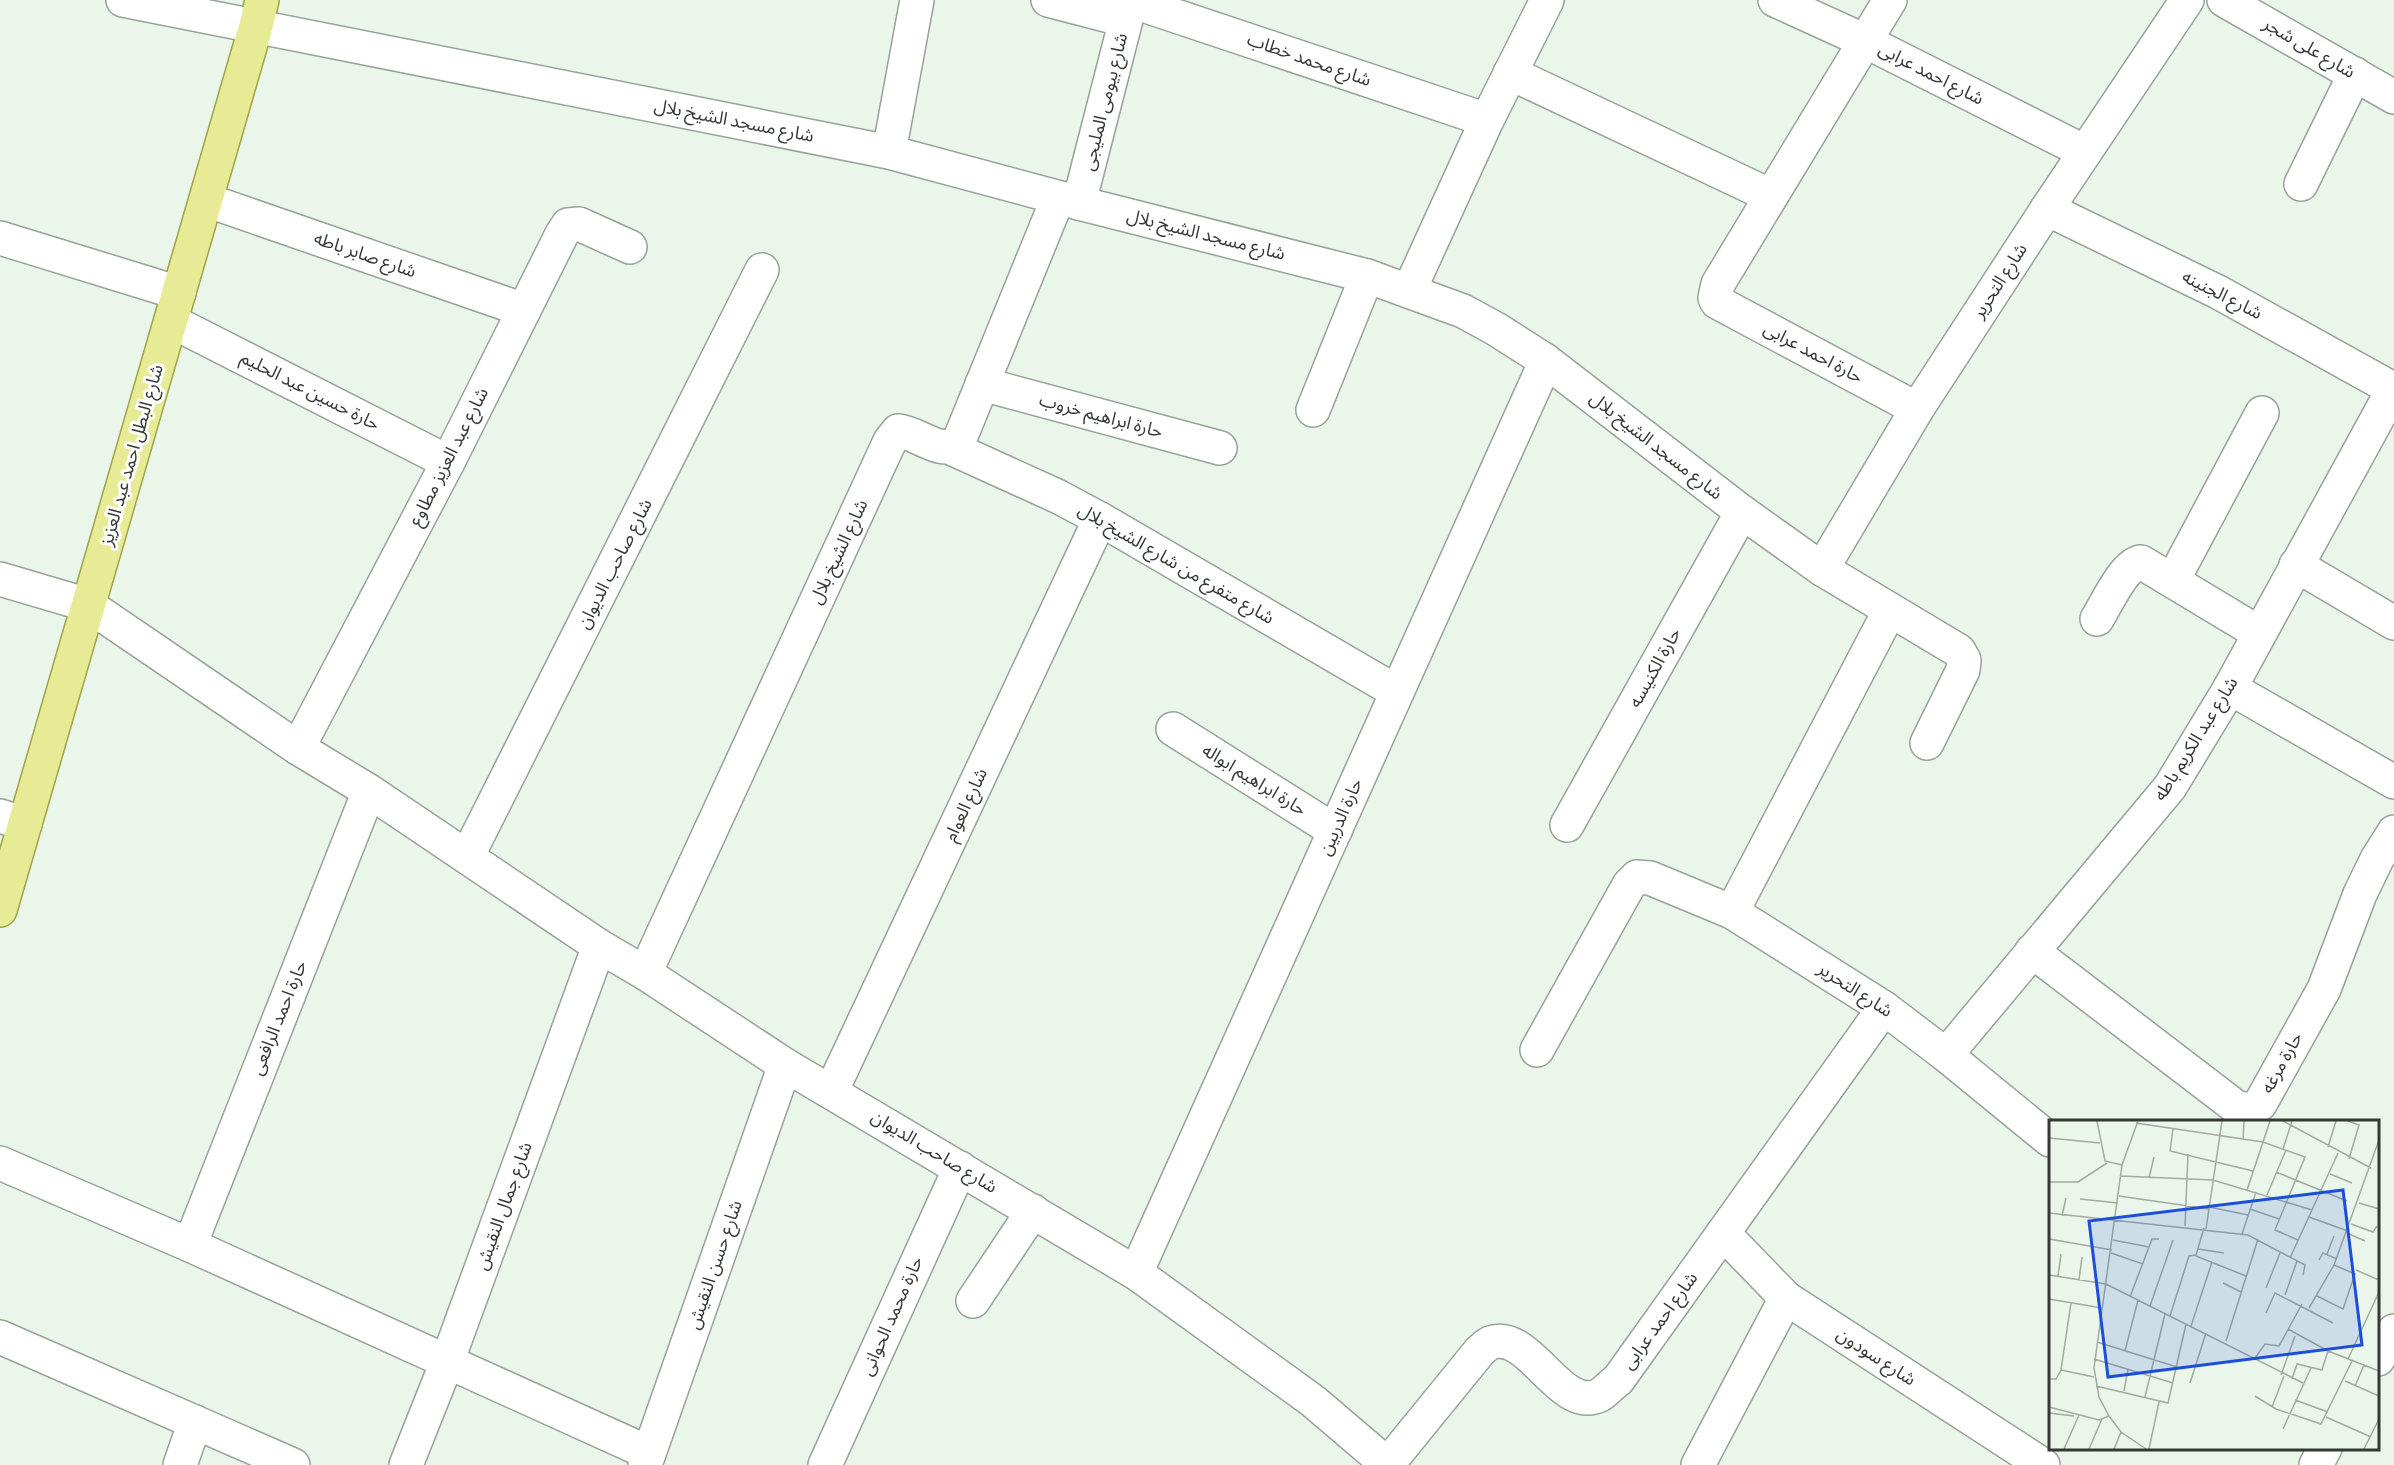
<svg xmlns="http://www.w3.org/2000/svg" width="2394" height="1465" viewBox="0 0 2394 1465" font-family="'Source Sans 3','Noto Sans Arabic',sans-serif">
<rect width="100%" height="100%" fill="#ebf6eb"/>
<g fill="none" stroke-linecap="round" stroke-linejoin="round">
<!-- minor casing -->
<g stroke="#97a298" stroke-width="36">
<g id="minor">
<path d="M123,0L889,152L1079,203L1367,276L1463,311L1496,329L1546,361L1742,512L1822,569L1959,651L1964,660L1963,670L1927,743"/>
<path d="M1048,0L1125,20"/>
<path d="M1775,0L1865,41L2085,152"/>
<path d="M1890,0L1718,284L1715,298L1717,302L1917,409"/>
<path d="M2224,0L2394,97"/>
<path d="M1131,1L1487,120"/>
<path d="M1510,73L1771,196"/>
<path d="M889,152L917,0"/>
<path d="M2301,184L2355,74"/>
<path d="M206,200L524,310"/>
<path d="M1079,203L1131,0"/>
<path d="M2047,209L2218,292L2393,389"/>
<path d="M0,238L179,293"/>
<path d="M1409,291L1487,120L1547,0"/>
<path d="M171,321L448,462"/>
<path d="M982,384L1220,448"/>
<path d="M1313,410L1367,276"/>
<path d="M949,447L1059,497L1100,519L1397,692"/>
<path d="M2296,565L2394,623"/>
<path d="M1822,569L1917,409L2047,209L2187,0"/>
<path d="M0,579L88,605L298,748L369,791L599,946L645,973L785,1065L1136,1273L1313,1401L1388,1465"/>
<path d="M2173,580L2262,413"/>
<path d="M2097,619C2106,605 2124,564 2141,562L2259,633"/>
<path d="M2230,688L2394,782"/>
<path d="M1173,729L1335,831"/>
<path d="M298,748L448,462L562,234L568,225L579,224L630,247"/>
<path d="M0,816L25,824"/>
<path d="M1567,825L1742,512"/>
<path d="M467,857L762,270"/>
<path d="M1732,912L1890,610"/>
<path d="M2032,951L2236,1107C2246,1110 2252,1110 2260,1104L2324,989L2360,894L2377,859L2394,832"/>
<path d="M645,973L890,441L898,431C918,432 942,458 959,441L1058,198"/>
<path d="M1537,1050L1629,885L1637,877L1650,878L1732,912L1884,1008L1946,1055L2050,1140"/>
<path d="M1946,1055L2170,787L2230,688L2394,388"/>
<path d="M831,1092L1100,519"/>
<path d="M0,1163L190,1245L649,1453"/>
<path d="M1723,1233L1786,1298L2043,1465"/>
<path d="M190,1245L369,791"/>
<path d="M1136,1273L1546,361"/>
<path d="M973,1301L1033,1211"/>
<path d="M0,1337L293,1465"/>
<path d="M2378,1359L2394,1331"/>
<path d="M180,1465L195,1422"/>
<path d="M406,1465L447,1362L599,946"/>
<path d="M645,1465L785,1065"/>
<path d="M825,1465L960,1168"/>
<path d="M1387,1465L1479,1352C1482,1349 1486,1345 1490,1343C1530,1328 1560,1415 1600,1395C1606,1391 1612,1384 1618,1380L1884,1008"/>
<path d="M1698,1465L1786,1298"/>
<path d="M2316,1465L2325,1448"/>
</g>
</g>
<!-- major casing -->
<g stroke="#9ea447" stroke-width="36">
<path id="major" d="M0,910L256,26L262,0"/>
</g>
<!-- minor -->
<use href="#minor" stroke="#fff" stroke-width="33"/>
<!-- major -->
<use href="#major" stroke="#e7eb96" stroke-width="33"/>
</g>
<g text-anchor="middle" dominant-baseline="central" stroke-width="6" stroke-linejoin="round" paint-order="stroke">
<!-- street labels -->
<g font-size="18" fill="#353935" stroke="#fff">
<text transform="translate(2309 48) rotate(30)">شارع على شجر</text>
<text transform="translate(1309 60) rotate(19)">شارع محمد خطاب</text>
<text transform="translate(1931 74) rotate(27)">شارع احمد عرابى</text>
<text transform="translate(1105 102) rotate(-76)">شارع بيومى المليجى</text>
<text transform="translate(734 121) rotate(11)">شارع مسجد الشيخ بلال</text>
<text transform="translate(1206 235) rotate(14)">شارع مسجد الشيخ بلال</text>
<text transform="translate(365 255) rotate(19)">شارع صابر باطه</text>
<text transform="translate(2000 281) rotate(-57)">شارع التحرير</text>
<text transform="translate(2222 295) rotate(27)">شارع الجنينه</text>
<text transform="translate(1813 353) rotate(28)">حارة احمد عرابى</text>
<text transform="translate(310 391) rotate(27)">حارة حسين عبد الحليم</text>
<text transform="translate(1101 416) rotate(15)">حارة ابراهيم خروب</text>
<text transform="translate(1656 446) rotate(38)">شارع مسجد الشيخ بلال</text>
<text transform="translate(132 455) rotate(-74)">شارع البطل احمد عبد العزيز</text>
<text transform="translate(449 457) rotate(-63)">شارع عبد العزيز مطاوع</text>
<text transform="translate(839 552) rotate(-65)">شارع الشيخ بلال</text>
<text transform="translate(615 564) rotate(-63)">شارع صاحب الديوان</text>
<text transform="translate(1176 564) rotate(30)">شارع متفرع من شارع الشيخ بلال</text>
<text transform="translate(1655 668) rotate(-61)">حارة الكنيسه</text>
<text transform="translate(2196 739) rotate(-58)">شارع عبد الكريم باطه</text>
<text transform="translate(1254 780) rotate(32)">حارة ابراهيم ابواله</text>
<text transform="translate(966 805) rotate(-65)">شارع العوام</text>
<text transform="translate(1341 817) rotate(-66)">حارة الدربين</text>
<text transform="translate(1855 990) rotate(33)">شارع التحرير</text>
<text transform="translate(279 1018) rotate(-68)">حارة احمد الرافعى</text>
<text transform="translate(2282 1063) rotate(-61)">حارة مرغه</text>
<text transform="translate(934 1152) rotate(31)">شارع صاحب الديوان</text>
<text transform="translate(504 1206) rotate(-70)">شارع جمال النقيش</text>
<text transform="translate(715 1265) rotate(-71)">شارع حسن النقيش</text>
<text transform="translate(892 1316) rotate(-66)">حارة محمد الحوانى</text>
<text transform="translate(1660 1321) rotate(-54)">شارع احمد عرابى</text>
<text transform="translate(1876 1357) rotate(33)">شارع سودون</text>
</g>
</g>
<!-- overview -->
<g transform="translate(2049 1120)">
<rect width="330" height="330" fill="#ebf6eb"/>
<path fill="none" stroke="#a2aaa2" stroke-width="1.5" d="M48,1L56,41L73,45M89,1L73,45L45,248L50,277L60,296L72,312L97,329M234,1L322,48M299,1L310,5L300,39M87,3L214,22L256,37L226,110L249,120M124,9L121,31L204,51M0,18L51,23M194,20L195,1M279,27L287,1M234,29L243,1M227,52L298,81M281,54L303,63M72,56L164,60L263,90M100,58L105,37M0,62H29L58,43M198,70L221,1M218,75L237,30M70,76L160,89M31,79L69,83M310,83L330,89M160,87L199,95M201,89L230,99M0,93L199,115L256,145L254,155M13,96L17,78M260,97L299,111M302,104L324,112L328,106M136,106L139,34M157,109L173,1M298,113L316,121M193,114L207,72M0,119L63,130M64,120L100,127M149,129L175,133M62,133L94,144M278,134L285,116M147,136L197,156M241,138L289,33M270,140L274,133L288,139M307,150L330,160M0,155L57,164L254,263M9,156L12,134M30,160L33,137M174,163L192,172M217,168L231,133M236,175L248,141M268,176L294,189L306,154L285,145M81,177L103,119H110M0,179L53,188M101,186L124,120M260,188L285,145L330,20M217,193L226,173L284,203M121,196L140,136L147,135L155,108M142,206L163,142M239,209L279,231L330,251M177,221L209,119M48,222L128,247M76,231L89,180M206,238L216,224L230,226L253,184M45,239L124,263M299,239L330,172M12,250L45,257M232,255L246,216M0,259H7L12,250L22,183M243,259L248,244L273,250L279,231M296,261L330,276M141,263L157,213M47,266L119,283L137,204M306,266L315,245M75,271L79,249M206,276L227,289L272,304L303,241M96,277L116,194M246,280L279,292M0,287L50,300L60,296M223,287L235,256M0,293L25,296M277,297L322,317M234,309L262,248M15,329L30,295M40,329L53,299M65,329L72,312M100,329L110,282M315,329L330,299"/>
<path fill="#1d4ed8" fill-opacity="0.15" stroke="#1d4ed8" stroke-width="3" d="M294,70L313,225L59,257L40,101Z"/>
<rect width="330" height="330" fill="none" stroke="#353935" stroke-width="3"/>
</g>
</svg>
